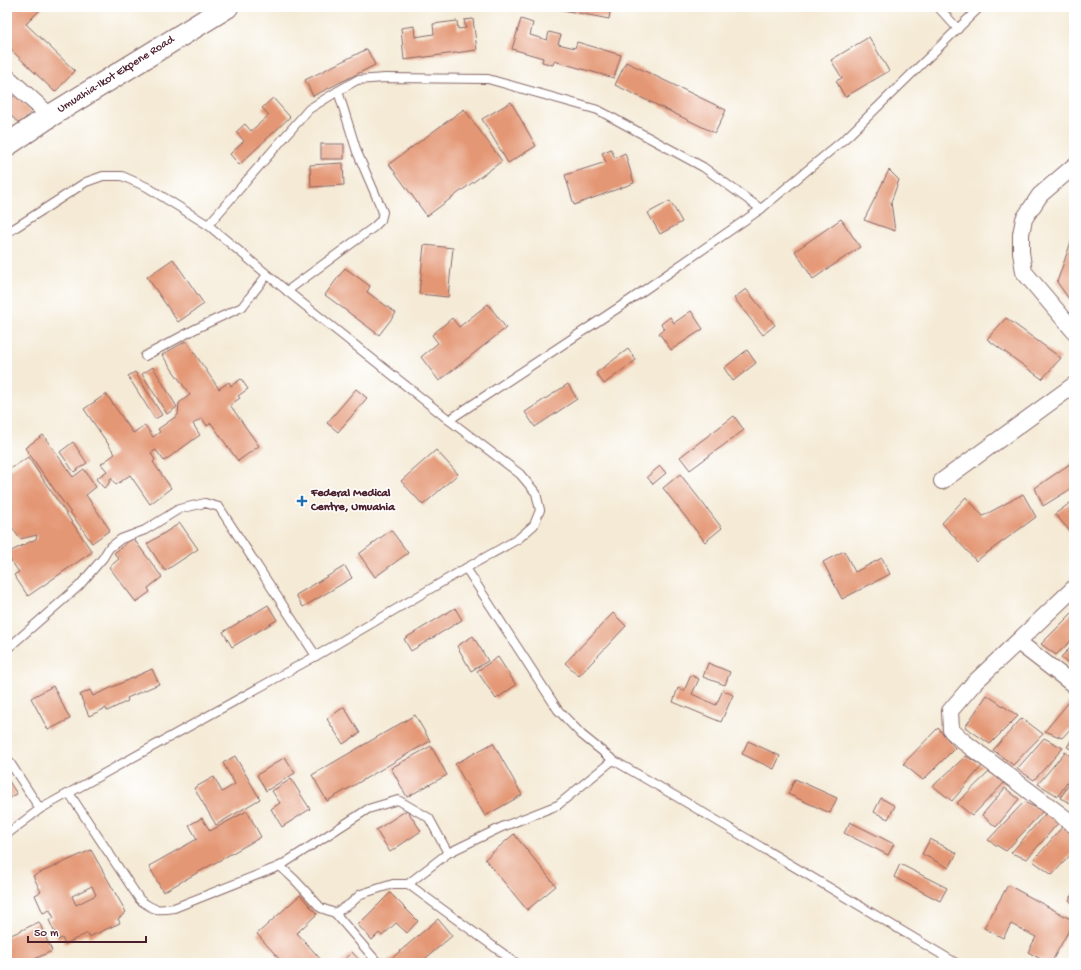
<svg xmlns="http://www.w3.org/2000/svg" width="1081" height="970" viewBox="0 0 1081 970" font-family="'Gochi Hand',sans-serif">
<rect width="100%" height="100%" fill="#fff"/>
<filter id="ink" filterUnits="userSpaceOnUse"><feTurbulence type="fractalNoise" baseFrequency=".025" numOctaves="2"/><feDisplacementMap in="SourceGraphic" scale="8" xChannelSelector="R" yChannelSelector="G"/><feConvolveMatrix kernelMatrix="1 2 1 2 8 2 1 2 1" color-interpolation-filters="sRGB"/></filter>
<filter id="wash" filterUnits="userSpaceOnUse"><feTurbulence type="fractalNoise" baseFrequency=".012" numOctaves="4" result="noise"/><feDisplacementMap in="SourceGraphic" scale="16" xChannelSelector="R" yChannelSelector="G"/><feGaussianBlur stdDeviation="0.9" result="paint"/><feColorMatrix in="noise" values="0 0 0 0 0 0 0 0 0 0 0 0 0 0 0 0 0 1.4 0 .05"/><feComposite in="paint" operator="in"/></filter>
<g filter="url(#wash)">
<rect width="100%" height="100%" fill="#f4ead5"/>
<g id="blocks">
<!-- building -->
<g fill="#e49774" fill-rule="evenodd">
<path d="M7,7H43L26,24L75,71L55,92L7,46Z"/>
<path d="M548,7H611L609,19Z"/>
<path d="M473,19L477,50L404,60L401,28L414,26L415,37L434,34L433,24L457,21L458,29L466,28L464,20Z"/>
<path d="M521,19L533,23L530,35L547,40L549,32L561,35L558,44L575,48L577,42L621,55L614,78L554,61L553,65L542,62L543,58L512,49Z"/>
<path d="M869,37L889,71L845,97L836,81L842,78L831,60Z"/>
<path d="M367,49L375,65L313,96L305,80Z"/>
<path d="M626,62L726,110L715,133L615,85Z"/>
<path d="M15,95L32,111L20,124L7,112V104Z"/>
<path d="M273,98L290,117L239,165L230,154L244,141L236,132L245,124L251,131L269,115L262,108Z"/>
<path d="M511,102L536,146L508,163L482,119Z"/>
<path d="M464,109L502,161L427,216L389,164Z"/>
<rect x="321" y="144" width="23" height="15"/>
<path d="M611,149L615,158L625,153L634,183L574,205L565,175L606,162L602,153Z"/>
<path d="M343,163L344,185L311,187L310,165Z"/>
<path d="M889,170L899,180L891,202L895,231L864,220Z"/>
<path d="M670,201L682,222L660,234L648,213Z"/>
<path d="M841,219L860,247L813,279L795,251Z"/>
<path d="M1074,233V306L1057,282Z"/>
<path d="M424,245L453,248L448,297L419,294Z"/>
<path d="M173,259L204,304L178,322L147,277Z"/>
<path d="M345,268L370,286L367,292L396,313L379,335L325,295Z"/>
<path d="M746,289L775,325L763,335L734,298Z"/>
<path d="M488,304L506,328L439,381L421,357L438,343L432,335L452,318L459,327Z"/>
<path d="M691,311L703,329L671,350L659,333L665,329L661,324L670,317L674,323Z"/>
<path d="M1006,318L1061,358L1042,379L987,339Z"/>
<path d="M186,341L219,389L229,382L231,386L241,379L248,389L238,396L240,398L230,405L259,446L238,461L211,423L207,426L202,418L193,424L200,435L164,461L156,450L151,453L155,460L153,462L171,488L150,504L130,475L116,485L111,478L108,485L104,488L96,479L107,471L101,464L115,454L84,409L106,394L133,433L145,425L153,437L160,432L158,429L178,415L179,403L190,395L162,355Z"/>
<path d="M628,349L636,360L604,384L596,373Z"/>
<path d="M747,350L756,363L733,381L724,368Z"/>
<path d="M153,367L177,407L167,414L142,374Z"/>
<path d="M135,372L162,415L155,419L128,376Z"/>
<path d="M568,384L577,399L535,427L525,412Z"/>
<path d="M356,389L367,398L338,432L327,423Z"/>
<path d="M734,416L744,430L690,470L680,457Z"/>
<path d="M43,435L73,477L84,469L96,487L86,495L110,530L92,543L25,448Z"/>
<path d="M73,442L87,463L74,472L60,452Z"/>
<path d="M436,450L458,474L423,505L401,481Z"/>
<path d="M28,457L92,552L28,596L14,575L19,572L7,555V553L36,539L37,535L20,539L7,520V467L9,470Z"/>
<path d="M1074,461V487L1043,506L1035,488Z"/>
<path d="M660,466L666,473L653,484L647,477Z"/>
<path d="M680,474L722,528L705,542L663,488Z"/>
<path d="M1023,494L1036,517L976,561L942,523L966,497L983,516Z"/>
<path d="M1074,500V536L1055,514Z"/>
<path d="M180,523L198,549L165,571L147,544Z"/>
<path d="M391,530L408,553L375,577L359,554Z"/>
<path d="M133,538L162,577L148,588L150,592L136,602L109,567L119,559L114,553Z"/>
<path d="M844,551L855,572L882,558L890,574L842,599L823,562Z"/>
<path d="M345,566L352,578L303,607L296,595Z"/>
<path d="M268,605L277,620L232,647L223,632Z"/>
<path d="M455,608L462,620L411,651L404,639Z"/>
<path d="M1074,611V638L1056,655L1041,644Z"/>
<path d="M613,613L626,626L579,676L565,663Z"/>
<path d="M473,636L488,661L471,671L457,646Z"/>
<path d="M1074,644V670L1061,657Z"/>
<path d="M498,657L516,685L496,699L477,671Z"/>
<path d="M708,663L730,672L725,685L703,677Z"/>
<path d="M152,669L159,684L127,698L128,701L107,711L106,708L89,716L80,695L90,690L93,696Z"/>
<path d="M691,675L699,679L692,694L716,705L723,690L733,695L721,722L673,702L678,688L684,691Z"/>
<path d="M53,686L70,719L48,730L31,698Z"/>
<path d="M987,695L1018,716L990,744L965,727Z"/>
<path d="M1069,702L1074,706V725L1062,738L1045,731Z"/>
<path d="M344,707L360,733L343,744L327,719Z"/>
<path d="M415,715L430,741L327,801L312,775Z"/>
<path d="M1022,718L1043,734L1013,765L993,750Z"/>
<path d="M938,728L955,748L923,780L903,764Z"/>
<path d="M1074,736V751L1067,747Z"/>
<path d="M1044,738L1063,748L1034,780L1017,769Z"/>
<path d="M748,741L780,756L774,769L742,754Z"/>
<path d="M493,743L522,795L485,816L455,764Z"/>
<path d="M431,746L447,775L407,797L391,768Z"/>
<path d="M1065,752L1074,759V773L1058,796L1038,784Z"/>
<path d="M235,756L260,799L216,825L194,788L214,777L222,792L235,784L223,763Z"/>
<path d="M966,756L982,766L952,801L933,786Z"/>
<path d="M285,757L295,773L266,791L257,775Z"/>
<path d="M989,772L1005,782L972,816L957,803Z"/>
<path d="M1074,777V805L1060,798Z"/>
<path d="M7,778L17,794L7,800Z"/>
<path d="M291,779L310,809L282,827L271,809L280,803L272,791Z"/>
<path d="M795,779L837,798L830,813L788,794Z"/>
<path d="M1005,788L1019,799L996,827L982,815Z"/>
<path d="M881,798L895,806L888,819L874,812Z"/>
<path d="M1024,802L1043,811L1006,851L988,840Z"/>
<path d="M407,810L421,831L390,852L376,830Z"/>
<path d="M247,811L261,837L163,892L149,866L197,839L189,825L202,818L210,831Z"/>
<path d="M1045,814L1059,822L1027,859L1011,853Z"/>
<path d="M850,822L894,844L888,855L844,833Z"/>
<path d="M1063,826L1074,836V851L1052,875L1033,861Z"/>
<path d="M514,834L556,886L527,910L485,859Z"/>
<path d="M930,839L957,853L949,868L922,854Z"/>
<path d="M91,850L126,912L118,919L120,923L89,937L88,933L65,944L62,938L58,940L49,920L54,918L50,910L43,913L35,895L41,892L33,876ZM92,886L96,895L76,905L72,896Z"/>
<path d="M900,864L947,888L940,901L894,877Z"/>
<path d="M1008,885L1074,921L1051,963H1048L1028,952L1036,937L1011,924L1003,938L984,928Z"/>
<path d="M390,893L418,921L407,933L396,923L382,936L379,933L372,940L358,925Z"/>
<path d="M1074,893V905L1069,900Z"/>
<path d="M300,895L317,914L297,933L324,963H283L257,934Z"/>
<path d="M438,919L452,936L420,963H386Z"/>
<path d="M39,922L52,951L26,963H7V937Z"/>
<path d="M352,952L362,963H340Z"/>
</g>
</g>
</g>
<g filter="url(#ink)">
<use href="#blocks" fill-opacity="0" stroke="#866666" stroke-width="1"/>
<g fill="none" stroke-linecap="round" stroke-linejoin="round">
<!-- service casing -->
<g stroke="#866666" stroke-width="10">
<g id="service">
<path d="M938,7L958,29"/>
<path d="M208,225L309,109L338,91L357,80L385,78L488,79L598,110L703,167L761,209"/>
<path d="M7,233L86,182L103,176H122L147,187L208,225L287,291L449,420L520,474L536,493L540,510L534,525L518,539L466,568L316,656L40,809L7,834"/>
<path d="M287,291L374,227L381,220L383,212L357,152L338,91"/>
<path d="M145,356L197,328L242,307L267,275"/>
<path d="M449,420L630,300L761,209L848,136L980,7"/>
<path d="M466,568L558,710L582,735L613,760L677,797L956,963"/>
<path d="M7,649L79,586L103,558L109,548L121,539L145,530L179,509L205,503L219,507L316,656"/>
<path d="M7,758L40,809"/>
<path d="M69,793L140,900C154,910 156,911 174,908L280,866L295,880L321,908L335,913L350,904L361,894L393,884H408L516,963"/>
<path d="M280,866L368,809L398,800L429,818L448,853"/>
<path d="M408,884L448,853L502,827L558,805L613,760"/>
<path d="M335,913L378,963"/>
</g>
</g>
<!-- minor casing -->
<g stroke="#866666" stroke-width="18">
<g id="minor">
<path d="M7,77L50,116"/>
<path d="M1074,166L1040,195L1024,219L1021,234V252L1024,272L1074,331"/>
<path d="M942,481L1074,385"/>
<path d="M1074,588L974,683L950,711L951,730L964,742L1074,825"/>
<path d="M1018,642L1074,685"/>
</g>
</g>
<!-- secondary casing -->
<g stroke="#866666" stroke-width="24">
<path id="secondary" d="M7,145L50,116L227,7"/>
</g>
<!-- service -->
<use href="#service" stroke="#fff" stroke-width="8"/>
<!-- minor -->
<use href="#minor" stroke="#fff" stroke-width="16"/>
<!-- secondary -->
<use href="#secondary" stroke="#fff" stroke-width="22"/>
</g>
</g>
<!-- markers -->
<path fill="#1f6fb2" stroke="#fff" stroke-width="1.5" d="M300 495h4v4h4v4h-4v4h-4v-4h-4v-4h4z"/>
<g text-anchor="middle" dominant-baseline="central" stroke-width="3" stroke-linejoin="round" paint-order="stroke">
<!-- street labels -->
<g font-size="12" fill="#4a1f2b" stroke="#fff">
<text transform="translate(116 75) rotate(-32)">Umuahia-Ikot Ekpene Road</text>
</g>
<!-- poi labels -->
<g font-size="12" font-weight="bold" fill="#4a1f2b" stroke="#fff" text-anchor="start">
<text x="311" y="494">Federal Medical<tspan x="311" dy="14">Centre, Umuahia</tspan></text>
</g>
</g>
<!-- margin -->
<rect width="1081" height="970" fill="none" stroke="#fff" stroke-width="24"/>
<!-- scale -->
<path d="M28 936v6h118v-6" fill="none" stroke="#4a1f2b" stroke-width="2"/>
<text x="34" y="936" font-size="12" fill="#4a1f2b" stroke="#ffffff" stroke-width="3" paint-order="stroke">50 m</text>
</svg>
